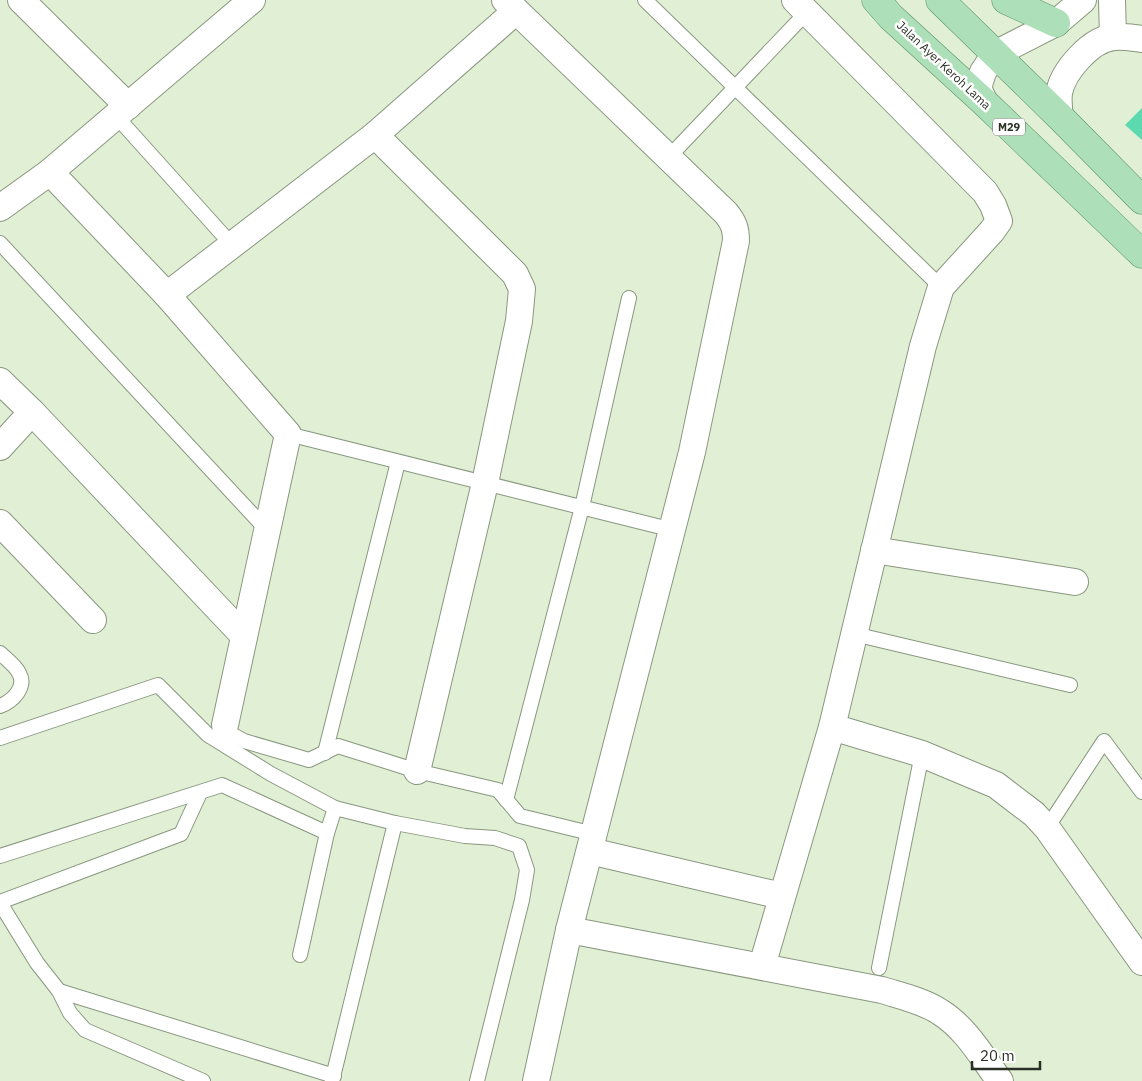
<svg xmlns="http://www.w3.org/2000/svg" width="1142" height="1081" viewBox="0 0 1142 1081" font-family="'IBM Plex Sans',sans-serif">
<rect width="100%" height="100%" fill="#e1f0d5"/>
<!-- water -->
<path fill="#5cd9af" d="M1142,108V140L1125,125Z"/>
<g fill="none" stroke-linecap="round" stroke-linejoin="round">
<!-- lane casing -->
<g stroke="#89977f" stroke-width="16">
<g id="lane">
<path d="M645,0L941,287"/>
<path d="M116,116L232,245"/>
<path d="M668,158L807,12"/>
<path d="M0,243L267,530"/>
<path d="M288,434L673,530"/>
<path d="M854,634L1070,685"/>
<path d="M0,653C6,659 15,665 19,673C27,687 13,701 0,706"/>
<path d="M225,725L231,734L244,741L309,760L338,746L417,771L498,790L520,816L594,834"/>
<path d="M0,738L158,685L208,735L271,774L335,808"/>
<path d="M325,753L398,462"/>
<path d="M506,800L582,507L629,298"/>
<path d="M1047,828L1104,741L1142,792"/>
<path d="M0,856L222,785L327,833L335,808L395,823L465,836L495,838L519,846L527,870L522,900L477,1081"/>
<path d="M0,902L181,834L200,793"/>
<path d="M0,903L37,963L59,991L70,1013L85,1030L203,1081"/>
<path d="M300,955L327,833"/>
<path d="M879,968L922,754"/>
<path d="M59,991L334,1076"/>
<path d="M332,1081L395,823"/>
</g>
</g>
<!-- street casing -->
<g stroke="#89977f" stroke-width="28">
<g id="street">
<path d="M21,0L128,106"/>
<path d="M505,0L726,213C734,223 736,229 736,241L692,452L569,930L536,1081"/>
<path d="M1112,0L1113,37"/>
<path d="M985,103L978,88L983,72L995,54L1056,23L1083,0"/>
<path d="M1060,117C1059,109 1058,100 1059,93C1063,71 1091,39 1114,37C1123,36 1133,38 1142,39"/>
<path d="M375,135L515,274L522,289L519,321L485,483L417,771"/>
<path d="M50,172L167,295L288,434L225,725"/>
<path d="M0,208L50,172L252,0"/>
<path d="M167,295L375,135L516,11"/>
<path d="M0,381L32,412L244,636"/>
<path d="M0,447L32,412"/>
<path d="M0,523L93,620"/>
<path d="M874,550L1075,582"/>
<path d="M832,727L922,754L996,785L1034,814L1047,828L1142,962"/>
<path d="M590,851L782,896"/>
<path d="M569,930L882,990C901,996 924,1001 940,1012C966,1028 982,1057 1000,1081"/>
<path d="M762,966L832,727L923,346L941,287L992,231L999,221L993,205L985,192L795,0"/>
</g>
</g>
<!-- primary casing -->
<g stroke="#5c9365" stroke-width="29">
<g id="primary">
<path d="M876,0L891,17L985,103L1142,254"/>
<path d="M940,0L1060,117L1142,200"/>
<path d="M1006,0L1056,23"/>
</g>
</g>
<!-- lane -->
<use href="#lane" stroke="#fff" stroke-width="14"/>
<!-- street -->
<use href="#street" stroke="#fff" stroke-width="26"/>
<!-- primary -->
<use href="#primary" stroke="#addfb8" stroke-width="28"/>
</g>
<g text-anchor="middle" dominant-baseline="central" stroke-width="5" stroke-linejoin="round" paint-order="stroke">
<!-- shield labels -->
<rect fill="#fff" stroke="#6a6e66" stroke-width="1" x="993" y="118.5" width="32" height="17" rx="4"/>
<g font-size="11" font-weight="bold" fill="#2a3025">
<text x="1009" y="127">M29</text>
</g>
<!-- street labels -->
<g font-size="12" fill="#2a3025" stroke="#fff">
<text transform="translate(944 65) rotate(43)">Jalan Ayer Keroh Lama</text>
</g>
</g>
<!-- scale -->
<path d="M972 1061v8h68v-8" fill="none" stroke="#2a3025" stroke-width="2.5"/>
<text x="980" y="1061" font-size="15" fill="#2a3025" stroke="#ffffff" stroke-width="4" paint-order="stroke">20 m</text>
</svg>
